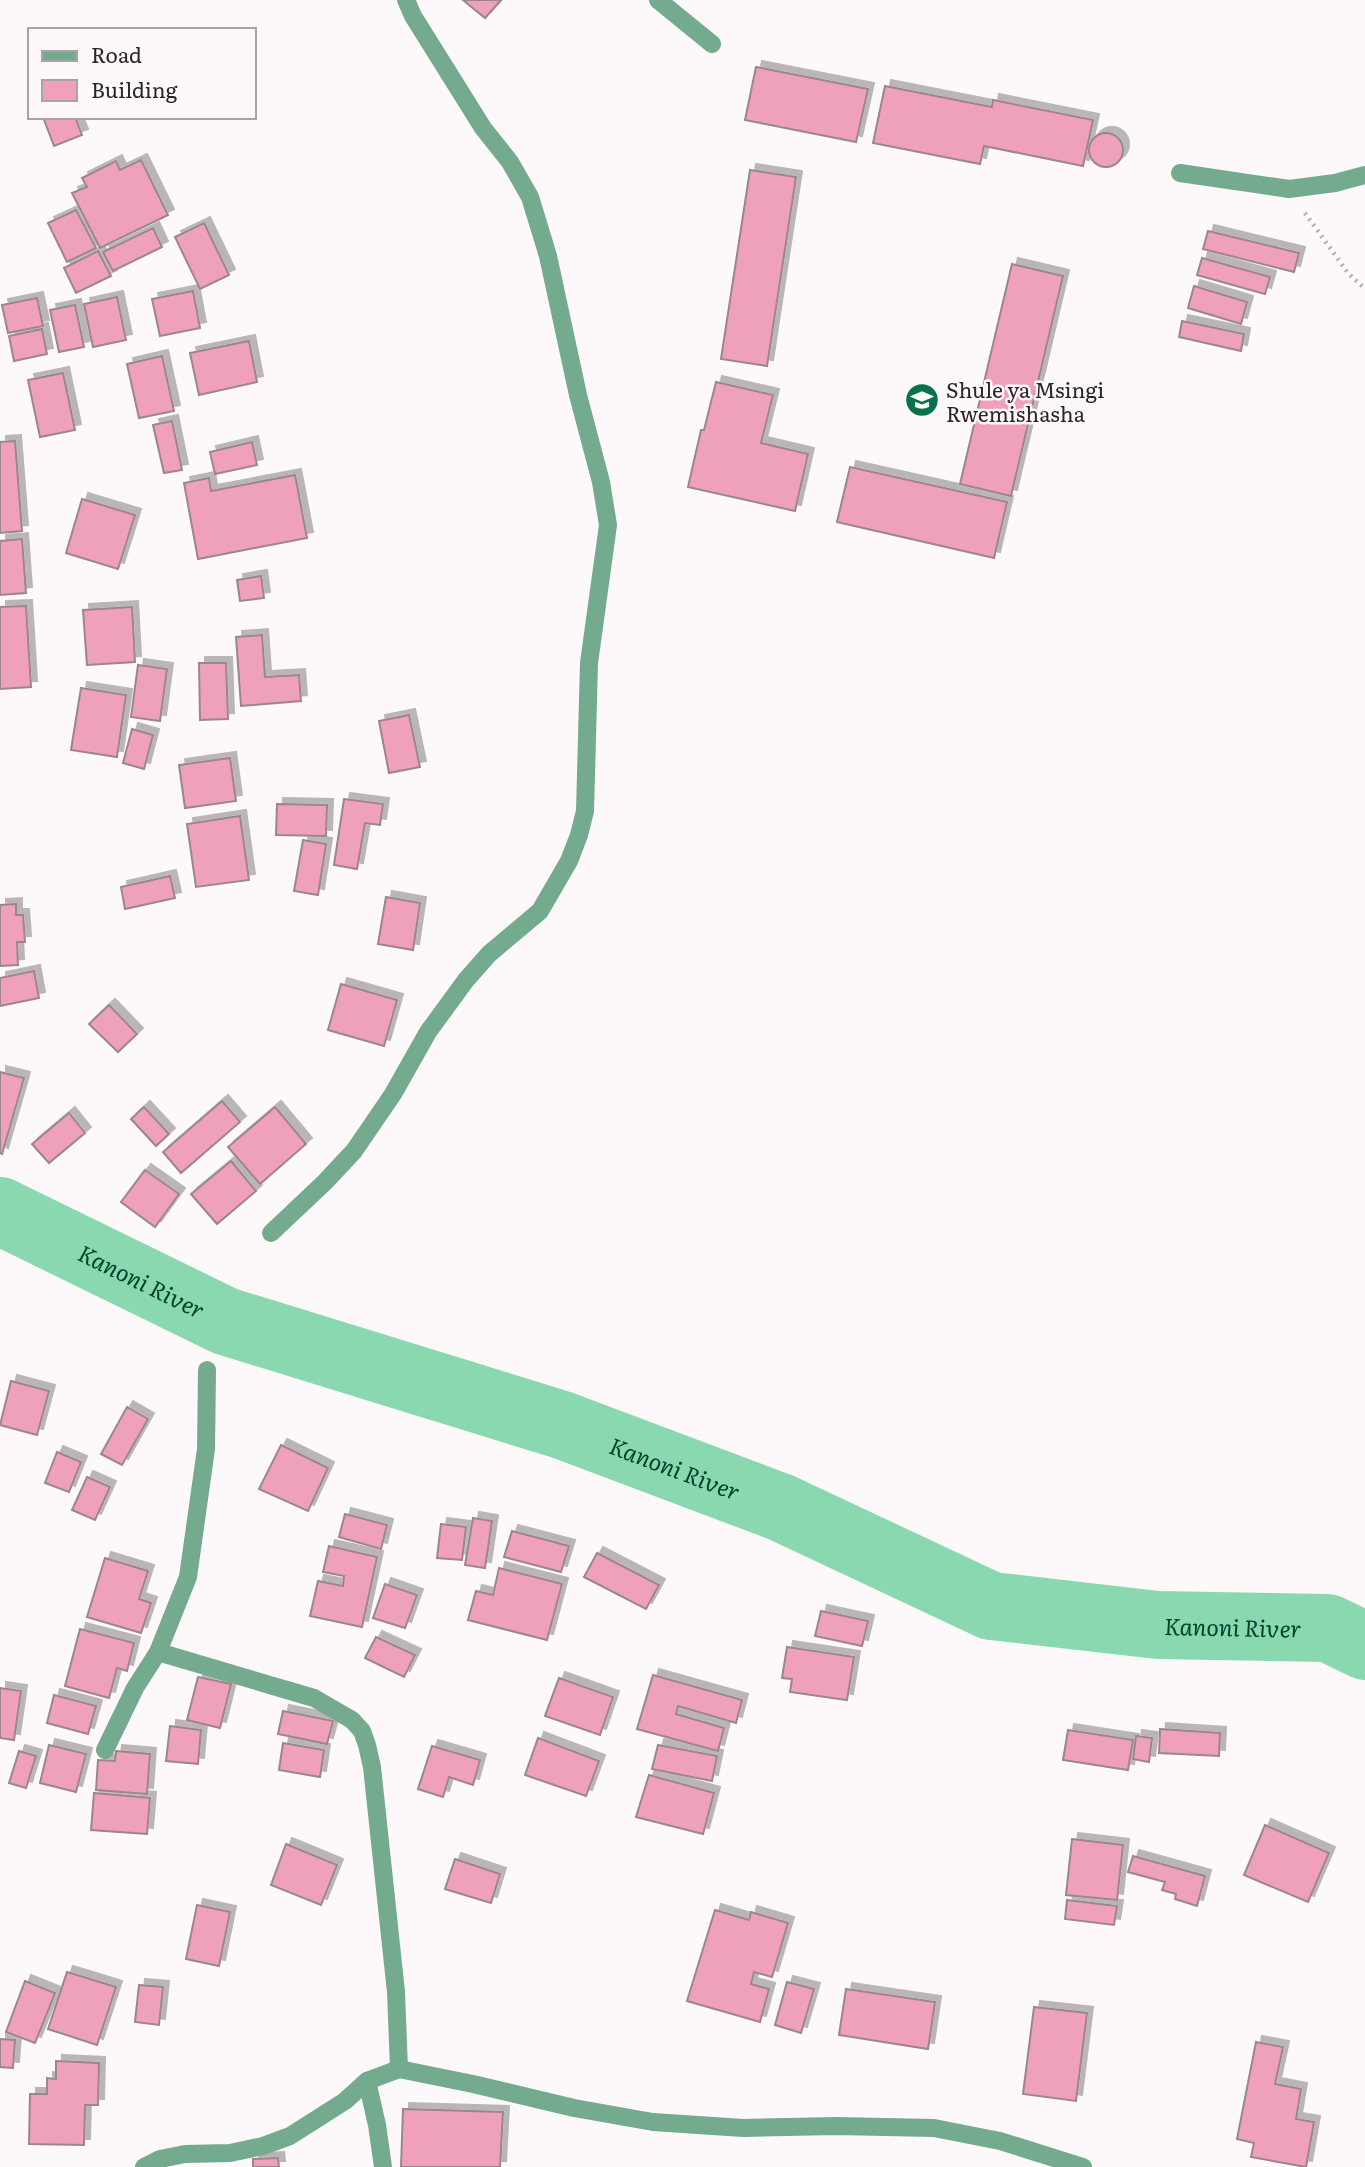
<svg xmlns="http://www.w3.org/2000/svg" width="1365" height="2167" viewBox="0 0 1365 2167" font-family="Literata,serif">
<defs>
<filter id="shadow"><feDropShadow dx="6" dy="-6" stdDeviation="0" flood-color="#0004"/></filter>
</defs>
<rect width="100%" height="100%" fill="#fdf8f9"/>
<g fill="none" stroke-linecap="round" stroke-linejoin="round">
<!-- river -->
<path stroke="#89d8af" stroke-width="68" id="s1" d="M0,1211L225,1321L562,1425L780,1507L991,1606L1158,1625L1328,1628L1365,1646"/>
</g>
<!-- building -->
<g fill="#f0a1ba" stroke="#9c868c" stroke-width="2" filter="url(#shadow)">
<path d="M463,0H501L485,18Z"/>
<path d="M756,67L868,89L856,142L745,120Z"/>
<path d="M885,86L992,107L993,100L1093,120L1083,166L984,146L980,164L873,143Z"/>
<path d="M43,117H75L82,135L54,146Z"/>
<circle cx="1106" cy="150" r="17"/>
<path d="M141,160L168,215L100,248L72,193L87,187L82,178L116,161L120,170Z"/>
<path d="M750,170L796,177L767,366L721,359Z"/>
<path d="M76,210L96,248L67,262L48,223Z"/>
<path d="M204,223L229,275L200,289L175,237Z"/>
<path d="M153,228L162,247L113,271L103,252Z"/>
<path d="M1208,231L1299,253L1294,272L1203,249Z"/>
<path d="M98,251L111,276L76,293L64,268Z"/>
<path d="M1202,258L1270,277L1265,294L1197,275Z"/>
<path d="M1012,264L1063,276L1011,496L960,484Z"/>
<path d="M1194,286L1247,302L1241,324L1188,308Z"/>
<path d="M193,291L200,328L160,336L152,299Z"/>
<path d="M117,297L126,340L93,347L84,304Z"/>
<path d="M37,298L43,326L8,333L2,305Z"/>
<path d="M75,305L84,347L59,352L50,310Z"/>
<path d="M1182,321L1244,334L1241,351L1179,337Z"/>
<path d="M42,329L47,354L14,361L9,336Z"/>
<path d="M249,341L257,382L199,395L190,353Z"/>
<path d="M162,356L174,411L139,418L127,364Z"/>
<path d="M63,373L75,430L40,437L28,380Z"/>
<path d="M716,382L773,395L761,443L808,454L795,511L688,487L701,430H704Z"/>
<path d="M172,421L182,470L164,473L153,425Z"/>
<path d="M15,441L22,531L0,533V442Z"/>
<path d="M252,442L257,465L215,474L210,452Z"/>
<path d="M850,467L1007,502L994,558L837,522Z"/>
<path d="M295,475L307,538L198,559L184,483L209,478L211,491Z"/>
<path d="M82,499L135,515L118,569L66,553Z"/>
<path d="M22,539L26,593L0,595V541Z"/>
<path d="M261,576L264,598L240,601L237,580Z"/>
<path d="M26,606L31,687L0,689V607Z"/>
<path d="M132,607L135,662L87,665L83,610Z"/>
<path d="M262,635L265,677L299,675L301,701L241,706L236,637Z"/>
<path d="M199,663H226L228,719L200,720Z"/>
<path d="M138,665L167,669L160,721L131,717Z"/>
<path d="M81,688L126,695L117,757L71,750Z"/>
<path d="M409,715L420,767L389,773L379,721Z"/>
<path d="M132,729L153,735L144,769L123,763Z"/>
<path d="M230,758L236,801L185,808L179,765Z"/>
<path d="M344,799L383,804L380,825L365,823L357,869L334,865Z"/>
<path d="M277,804L327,805L326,836L276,835Z"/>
<path d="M240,816L249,880L196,887L187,824Z"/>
<path d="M303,840L326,844L318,895L294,891Z"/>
<path d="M170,876L175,898L125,909L121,887Z"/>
<path d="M386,897L420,903L413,950L378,944Z"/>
<path d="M16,904V915H23L25,942H17L18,965L0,966V905Z"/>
<path d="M34,971L39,998L0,1006V978Z"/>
<path d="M341,984L397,1000L384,1046L328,1030Z"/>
<path d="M109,1005L137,1034L118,1052L89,1024Z"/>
<path d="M0,1072L24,1078L2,1154L0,1153Z"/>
<path d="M222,1101L240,1122L181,1173L163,1152Z"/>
<path d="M144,1107L169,1134L156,1146L131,1119Z"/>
<path d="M275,1107L306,1144L260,1184L228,1147Z"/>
<path d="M69,1113L85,1133L49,1163L32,1144Z"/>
<path d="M231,1161L256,1191L217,1224L191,1194Z"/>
<path d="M145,1170L179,1194L155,1227L121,1202Z"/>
<path d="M11,1381L49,1391L37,1435L0,1425Z"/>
<path d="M127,1407L148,1419L122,1465L101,1454Z"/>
<path d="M281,1445L328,1468L308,1511L259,1489Z"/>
<path d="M57,1452L81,1462L69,1492L45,1483Z"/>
<path d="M87,1477L110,1487L95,1520L72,1510Z"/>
<path d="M345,1514L387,1525L381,1549L339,1537Z"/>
<path d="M473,1518L492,1521L485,1568L465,1565Z"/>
<path d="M441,1524L466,1527L462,1560L437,1558Z"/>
<path d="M512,1531L569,1546L561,1572L504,1557Z"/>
<path d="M329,1546L377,1557L362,1627L310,1616L318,1581L343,1586L344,1576L323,1572Z"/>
<path d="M597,1553L659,1585L646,1609L584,1577Z"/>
<path d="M105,1558L148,1571L139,1599L151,1603L141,1633L87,1617Z"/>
<path d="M499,1568L562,1584L547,1640L468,1620L476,1591L493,1595Z"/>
<path d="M385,1584L417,1595L405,1628L373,1618Z"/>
<path d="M821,1611L868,1621L862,1646L815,1636Z"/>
<path d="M80,1629L134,1643L127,1671L117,1668L109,1698L65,1686Z"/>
<path d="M376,1637L415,1655L404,1677L365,1658Z"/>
<path d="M787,1647L854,1657L847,1700L790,1692L792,1679L782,1678Z"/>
<path d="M653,1675L742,1700L736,1723L678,1706L676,1714L724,1728L718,1751L637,1729Z"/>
<path d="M198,1677L231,1684L220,1728L187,1720Z"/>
<path d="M559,1678L613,1697L600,1735L545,1716Z"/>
<path d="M0,1688L21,1691L14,1740L0,1738Z"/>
<path d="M54,1695L96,1706L88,1734L47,1723Z"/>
<path d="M283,1711L333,1721L327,1744L278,1734Z"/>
<path d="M170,1726L201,1730L198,1764L166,1761Z"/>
<path d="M1160,1729L1220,1733L1219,1756L1159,1753Z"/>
<path d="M1068,1730L1133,1740L1128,1770L1063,1760Z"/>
<path d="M1136,1736L1152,1738L1149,1762L1133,1759Z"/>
<path d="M538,1738L599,1761L586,1796L525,1775Z"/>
<path d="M283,1743L324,1750L320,1777L279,1770Z"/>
<path d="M49,1745L86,1754L76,1792L40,1783Z"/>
<path d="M658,1745L717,1756L712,1781L652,1769Z"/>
<path d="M432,1746L480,1760L473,1785L449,1777L443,1797L418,1789Z"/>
<path d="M19,1751L36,1756L26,1788L9,1783Z"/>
<path d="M116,1751L150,1754L147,1794L96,1790L98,1760L115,1761Z"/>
<path d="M649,1775L714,1793L703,1834L636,1817Z"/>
<path d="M94,1793L150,1798L147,1834L91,1830Z"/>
<path d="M1265,1825L1329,1853L1308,1902L1244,1875Z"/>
<path d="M1072,1839L1123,1845L1117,1900L1066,1895Z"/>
<path d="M286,1844L337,1865L321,1905L271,1885Z"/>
<path d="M1133,1856L1205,1876L1197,1906L1175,1899L1176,1894L1162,1890L1165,1882L1128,1872Z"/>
<path d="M455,1859L500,1874L491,1903L445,1889Z"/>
<path d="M1067,1900L1117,1906L1114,1925L1065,1919Z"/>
<path d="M197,1905L230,1912L219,1966L186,1959Z"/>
<path d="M715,1910L749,1920L751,1912L788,1923L772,1977L754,1972L751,1984L769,1989L760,2022L687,2001Z"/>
<path d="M67,1972L116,1987L97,2045L48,2029Z"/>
<path d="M25,1981L55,1993L35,2043L6,2032Z"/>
<path d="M787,1982L814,1989L801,2033L775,2025Z"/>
<path d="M139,1985L163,1987L159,2025L135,2022Z"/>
<path d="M846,1989L935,2002L928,2049L839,2035Z"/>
<path d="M1034,2007L1087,2013L1076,2101L1023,2094Z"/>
<path d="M0,2039L15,2040L13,2068L0,2067Z"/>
<path d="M1256,2042L1283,2047L1275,2084L1301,2089L1296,2119L1314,2122L1306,2167L1251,2157L1254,2143L1237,2139Z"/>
<path d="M56,2061L99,2063L98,2105H85L84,2145L29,2144L30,2094H47V2078L56,2079Z"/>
<path d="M403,2109L503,2112L500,2167H401Z"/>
<path d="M278,2158L279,2167H253V2159Z"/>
</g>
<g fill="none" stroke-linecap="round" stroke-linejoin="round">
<!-- path -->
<path stroke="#b4adaf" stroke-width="4.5" stroke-dasharray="2 5" stroke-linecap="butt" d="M1305,213L1348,273L1365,289"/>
<!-- service -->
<g stroke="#74aa8d" stroke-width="18">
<path d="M658,0L712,44"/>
<path d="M1180,173L1289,189L1335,183L1365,175"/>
</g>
<!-- minor -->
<g stroke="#74aa8d" stroke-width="18">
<path d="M271,1233L325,1182L354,1151L393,1094L428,1032L466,980L489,954L540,911L569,861L579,835L585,811L589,663L608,525L601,482L578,395L548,256L530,197L510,162L483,128L413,16L406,0"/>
<path d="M158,1652L314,1698L352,1720L362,1731L367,1745L372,1767L396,1992L399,2069"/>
<path d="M105,1750L135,1688L158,1652L188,1577L206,1449L207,1370"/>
<path d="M367,2081L377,2125L383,2167"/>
<path d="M144,2167L160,2159L185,2154L230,2153L263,2146L290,2136L345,2101L367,2081L399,2069L473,2084L574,2108L653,2122L743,2128L836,2126L934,2128L1000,2141L1083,2167"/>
</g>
</g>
<!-- icons -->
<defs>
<g id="school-disc" transform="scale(1.75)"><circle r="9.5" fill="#07734b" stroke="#fdf8f9"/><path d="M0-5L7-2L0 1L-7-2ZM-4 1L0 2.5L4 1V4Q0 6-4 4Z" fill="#fff"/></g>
</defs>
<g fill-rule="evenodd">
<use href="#school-disc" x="922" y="400"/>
</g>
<g text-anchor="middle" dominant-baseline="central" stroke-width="5" stroke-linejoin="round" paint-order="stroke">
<!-- poi labels -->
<g font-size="21" fill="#2d2427" stroke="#fdf8f9" text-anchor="start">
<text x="946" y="388">Shule ya Msingi<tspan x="946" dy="24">Rwemishasha</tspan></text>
</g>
<!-- water labels -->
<g font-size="23" font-style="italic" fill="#004229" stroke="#fdf8f9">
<text stroke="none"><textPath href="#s1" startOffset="158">Kanoni River</textPath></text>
<text stroke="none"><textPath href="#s1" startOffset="724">Kanoni River</textPath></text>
<text stroke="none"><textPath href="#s1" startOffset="1312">Kanoni River</textPath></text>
</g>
</g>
<!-- legend -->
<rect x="28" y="28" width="228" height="91" fill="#fdf8f9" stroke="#aaa3a5" stroke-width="2"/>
<rect x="42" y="51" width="35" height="10" fill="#74aa8d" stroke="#aaa3a5" stroke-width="2"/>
<text x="91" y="63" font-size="21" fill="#2d2427">Road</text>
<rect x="42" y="80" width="35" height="21" fill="#f0a1ba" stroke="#aaa3a5" stroke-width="2"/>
<text x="91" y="98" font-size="21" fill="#2d2427">Building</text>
</svg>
